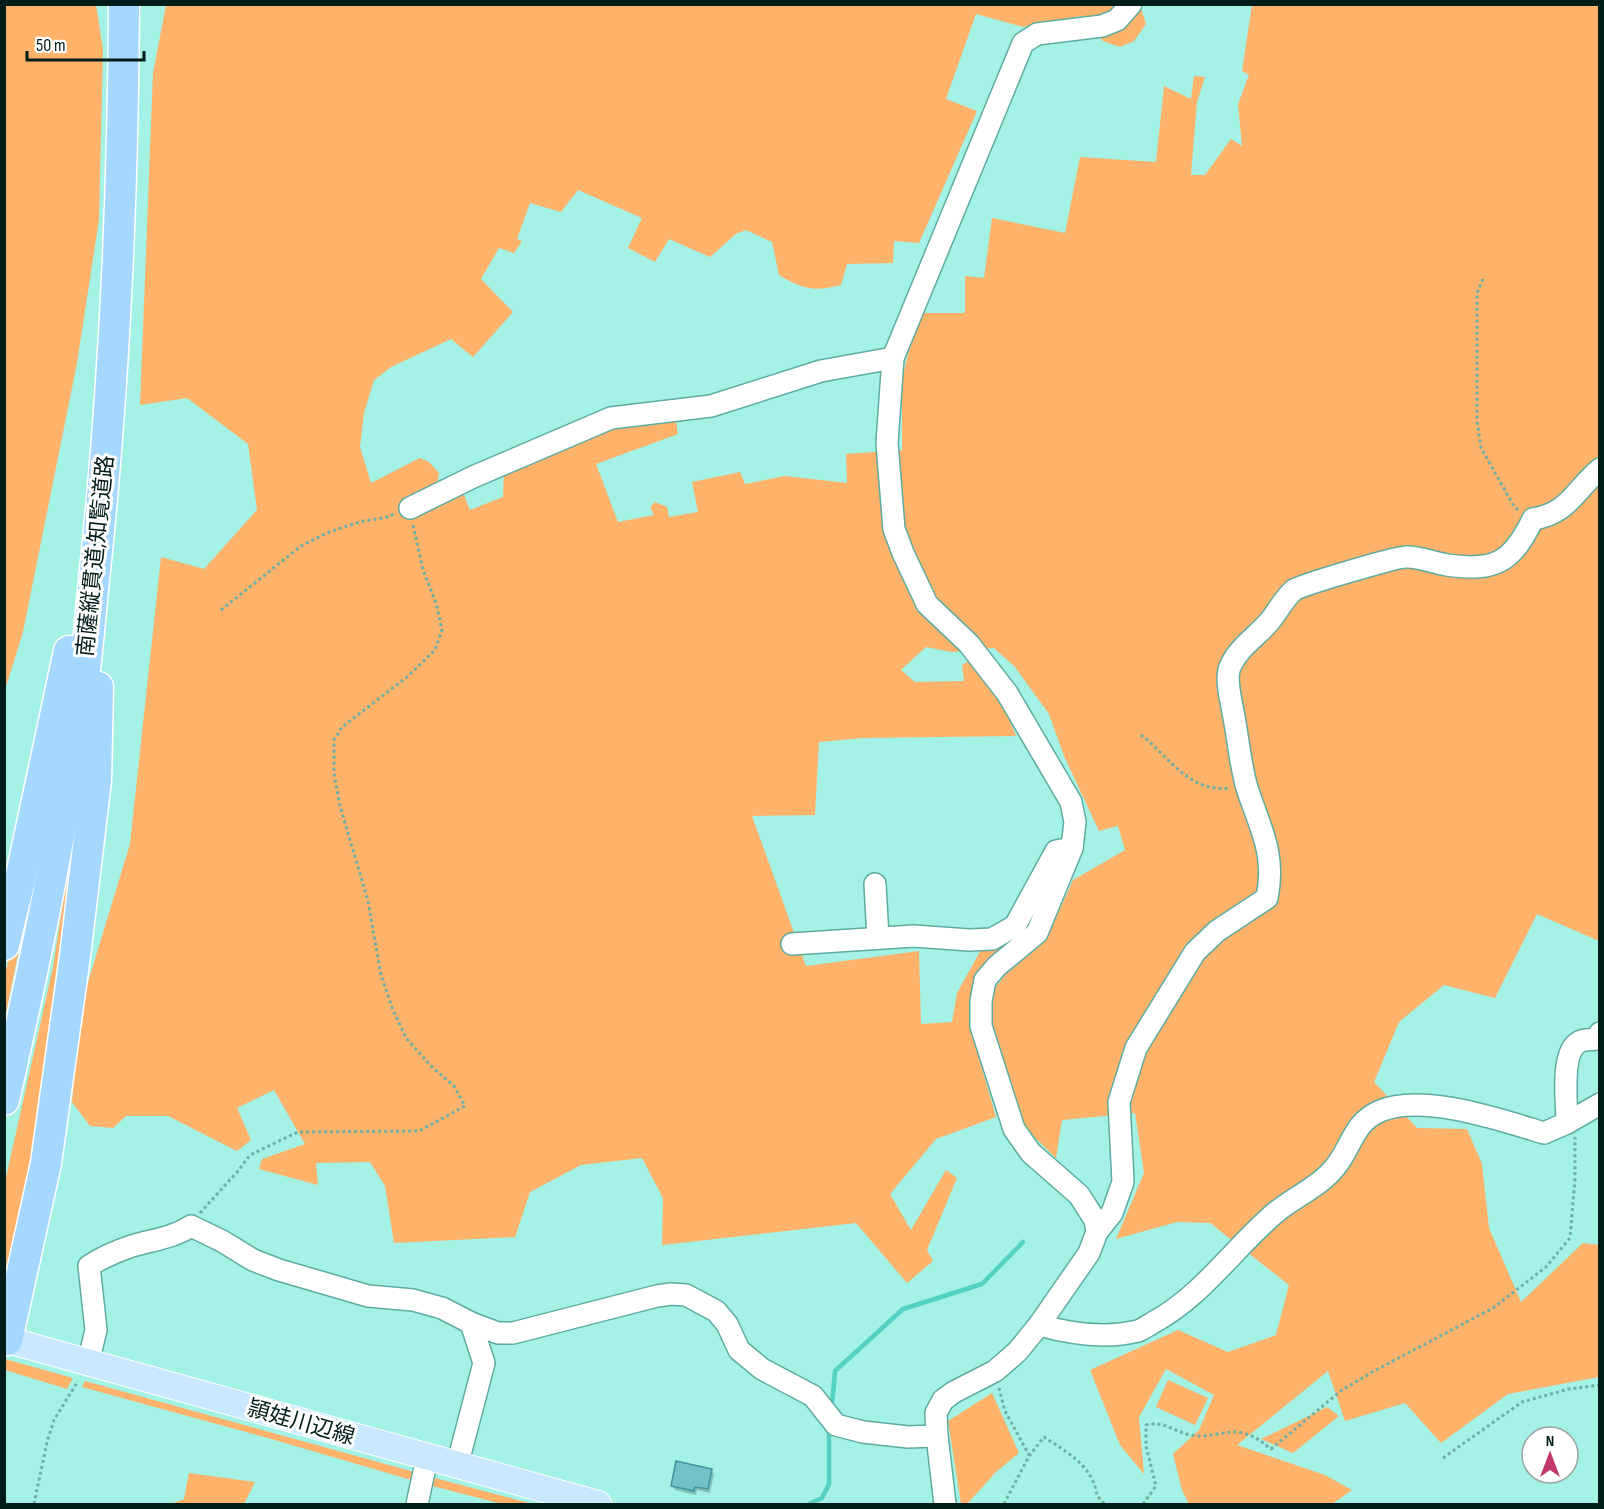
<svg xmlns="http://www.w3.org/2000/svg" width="1604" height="1509" viewBox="0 0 1604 1509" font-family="'Sofia Sans Condensed','Noto Sans JP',sans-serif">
<rect width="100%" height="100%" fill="#a3f2e5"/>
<!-- green -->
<g fill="#feb26a">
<path d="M5,4L96,5L103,49L99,220L77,363L23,632L5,690Z"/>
<path d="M166,5H1140L1146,24L1134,41L1120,47L1103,41L1081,16L1023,27L976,14L946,99L977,111L919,243L894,241L893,263L847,264L841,285C814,292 802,289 779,275L772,242L746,230L736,234L710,257L669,239L655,262L628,248L642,218L578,190L561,212L530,203L517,239L522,241L514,253L499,248L481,279L513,312L473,357L451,339L391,367L374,380L364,413L360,447L371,483L420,458L429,462L439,473L437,485L462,490L470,510L503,497L504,468L590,433L675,415L678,434L596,464L618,522L654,515L650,507L655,502L667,507L669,517L698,512L692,482L740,472L745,484L785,476L847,483L846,454L902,450V379L918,313H965V276L984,278L992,218L1065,233L1080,157L1156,162L1164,86L1191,99L1194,76L1205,77L1197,102L1191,175H1205L1231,139L1242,146L1238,104L1249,75L1242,71L1252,5H1599V941L1537,914L1495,998L1444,985L1399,1022L1374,1082L1417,1128L1467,1129L1482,1164L1489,1228L1521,1302L1583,1243L1599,1245V1377L1508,1394L1441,1443L1405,1403L1345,1421L1328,1371L1237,1445L1325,1475L1352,1490L1332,1504H1189L1182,1490L1173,1454L1199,1430L1214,1395L1166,1369L1139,1417L1144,1474L1120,1445L1090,1370L1178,1330L1228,1352L1276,1335L1289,1285L1210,1223L1177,1222L1116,1239L1144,1173L1135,1113L1062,1120L1056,1158L1025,1128L993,1024L992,992L1005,975L1046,940L1073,880L1125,850L1118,826L1099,831L1064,756L1049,714L1015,667L994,648L952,652L926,647L901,670L915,682L964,681L962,665L971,660L999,695L1016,736L863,738L819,742L815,815L752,816L806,966L919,951L921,1024L952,1022L957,993L982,948L1014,934L1039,910L1030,930L977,982L969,1024L996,1117L936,1139L890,1194L911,1230L946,1170L957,1178L927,1250L933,1261L907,1283L856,1223L662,1245L663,1198L642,1158L581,1165L530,1192L515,1237L394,1243L385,1186L370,1162L316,1163L318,1185L259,1169L262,1159L305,1144L274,1090L237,1108L251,1140L237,1151L168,1116H126L113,1128L90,1126L72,1102L78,1015L130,844L161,557L204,569L257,510L248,444L187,398L140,405L153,73Z"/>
<path d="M84,768L45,1114L5,1287V1182L53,967Z"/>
<path d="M53,783L5,1018V974Z"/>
<path d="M5,1359L73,1378L67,1389L5,1370Z"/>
<path d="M1168,1380L1208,1398L1195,1425L1156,1407Z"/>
<path d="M85,1381L418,1473L415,1481L268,1438L82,1387Z"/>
<path d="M992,1393L1019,1453L996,1472L967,1504H961L948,1421Z"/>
<path d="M1327,1407L1339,1416L1293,1453L1261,1439Z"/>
<path d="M189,1473L255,1482L244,1504H171L184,1499Z"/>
<path d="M431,1477L533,1504H502L429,1485Z"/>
</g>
<!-- shadow -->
<path fill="#0003" d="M711,1470L714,1474L710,1493L697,1490L696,1495L675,1490L672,1486Z"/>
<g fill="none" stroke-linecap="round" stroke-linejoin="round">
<!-- stream -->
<g stroke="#54d1c0" stroke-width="4.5">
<path d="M832,1404L835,1371L903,1309L982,1284L1023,1242"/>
<path d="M809,1504L822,1498L829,1484V1431"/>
</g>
</g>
<!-- building -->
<path fill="#70c1c8" stroke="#419399" stroke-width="1.5" d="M676,1461L712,1469L708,1489L695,1487L694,1491L671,1486Z"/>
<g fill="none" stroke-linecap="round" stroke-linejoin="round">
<!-- minor casing -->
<g stroke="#5eaca0" stroke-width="24">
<g id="minor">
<path d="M410,508L473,477L611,418L711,406L821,371L893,358"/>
<path d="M875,884L878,938"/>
<path d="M792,944L914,936L969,940L992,939L1015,926L1056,851L1072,848"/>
<path d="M1567,1123C1567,1104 1560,1052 1579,1042C1584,1039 1592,1040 1597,1039L1600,1033"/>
<path d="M1097,1232L1095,1220L1079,1195L1031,1153L1014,1129L981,1026V1001L985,980L997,966L1037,933L1072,848L1075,822L1071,802L1007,693L969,644L927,604L903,553L894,529L887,443L893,358L1023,43L1037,34L1102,26L1117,20L1131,4"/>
<path d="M1039,1325C1071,1334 1105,1339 1138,1331C1143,1329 1149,1325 1154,1322C1202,1296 1234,1248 1275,1213C1294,1197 1321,1186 1336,1166C1352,1146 1353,1123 1380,1111C1423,1093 1501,1120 1544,1133L1567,1123L1600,1104"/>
<path d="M88,1363L96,1330L89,1266C103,1257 117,1251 132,1246C152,1240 173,1238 191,1226L222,1241L253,1260L279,1270L368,1296L413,1300L442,1308L471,1323L498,1333H513L657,1296L671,1294L686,1295L716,1311L727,1324L739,1350L762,1369L813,1396L836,1425L863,1432L908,1437L937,1436"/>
<path d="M457,1466L484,1363L471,1323"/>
<path d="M417,1504L427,1458"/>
<path d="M945,1504L937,1436L936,1413L943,1400L954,1392L995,1371L1017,1352L1039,1325L1089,1253L1097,1232L1112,1213L1123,1182L1119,1102L1136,1048L1195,952L1217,931L1267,898C1276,853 1260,828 1247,788C1240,764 1238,736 1233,712C1231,699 1225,679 1230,667C1238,648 1256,637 1269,622C1277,613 1284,598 1294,590C1302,585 1398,556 1407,557C1421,557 1434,563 1447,565C1496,572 1512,562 1533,519C1568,514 1575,490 1600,469"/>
</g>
</g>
<!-- major casing -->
<g stroke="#fff" stroke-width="28">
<path id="major" d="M4,1339L598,1504"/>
</g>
<!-- highway casing -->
<g stroke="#fff" stroke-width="33">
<g id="highway">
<path d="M4,945L20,880L69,651"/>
<path d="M4,1100C35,963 64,825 83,686C88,647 91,608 95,570C115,381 123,194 124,4"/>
<path d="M7,1340L46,1163L75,956L96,780L98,687"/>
</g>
</g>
<!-- path -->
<g stroke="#70afa5" stroke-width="3" stroke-dasharray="3 3" stroke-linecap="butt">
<path d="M1483,279L1477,293V420L1481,448L1515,508L1519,510"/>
<path d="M221,610L301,546L329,532L359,522L388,517L394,514"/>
<path d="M1141,735C1169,756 1188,793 1230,788"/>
<path d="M200,1213L238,1171L250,1155L298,1132L419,1131L465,1106L454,1086L433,1068L406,1038L393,1010L381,975L368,901L340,806L334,773V740L342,727L407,677L435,650L442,630L436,603L423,570L413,525"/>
<path d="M999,1388L1005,1411L1029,1455"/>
<path d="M1443,1458L1522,1402L1569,1389L1600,1385"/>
<path d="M34,1504L47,1442L54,1420L78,1381"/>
<path d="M1004,1504L1029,1456L1044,1437C1062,1449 1084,1461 1093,1481C1098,1493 1094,1495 1105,1504"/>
<path d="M1143,1504L1156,1486L1146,1446V1425C1164,1420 1174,1432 1191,1435C1208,1439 1227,1429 1243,1433C1255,1436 1262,1442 1271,1449L1342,1390L1376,1370L1493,1308L1546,1267L1570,1238L1575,1180V1137"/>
</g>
<!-- minor -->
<use href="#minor" stroke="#fff" stroke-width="21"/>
<!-- major -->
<use href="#major" stroke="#c9e7ff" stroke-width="26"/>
<!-- highway -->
<use href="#highway" stroke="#a5d7ff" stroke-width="30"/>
</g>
<g text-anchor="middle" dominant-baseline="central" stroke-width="6" stroke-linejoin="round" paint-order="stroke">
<!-- street labels -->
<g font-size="22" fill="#001c18" stroke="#fff">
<text transform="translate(96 556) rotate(-84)">南薩縦貫道;知覧道路</text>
<text transform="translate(301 1423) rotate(16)">頴娃川辺線</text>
</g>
</g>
<!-- border -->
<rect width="1604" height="1509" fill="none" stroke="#001c18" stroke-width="12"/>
<!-- north arrow -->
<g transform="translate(1550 1455)"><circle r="28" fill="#ffffff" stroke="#99a4a3" stroke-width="1.5"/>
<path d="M0-4.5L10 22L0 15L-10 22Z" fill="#c2376b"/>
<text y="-9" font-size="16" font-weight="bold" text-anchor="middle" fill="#001c18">N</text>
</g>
<!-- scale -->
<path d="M27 51v9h117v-9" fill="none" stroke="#001c18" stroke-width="3"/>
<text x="36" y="51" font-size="18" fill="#001c18" stroke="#ffffff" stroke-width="4.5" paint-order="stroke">50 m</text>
</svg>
